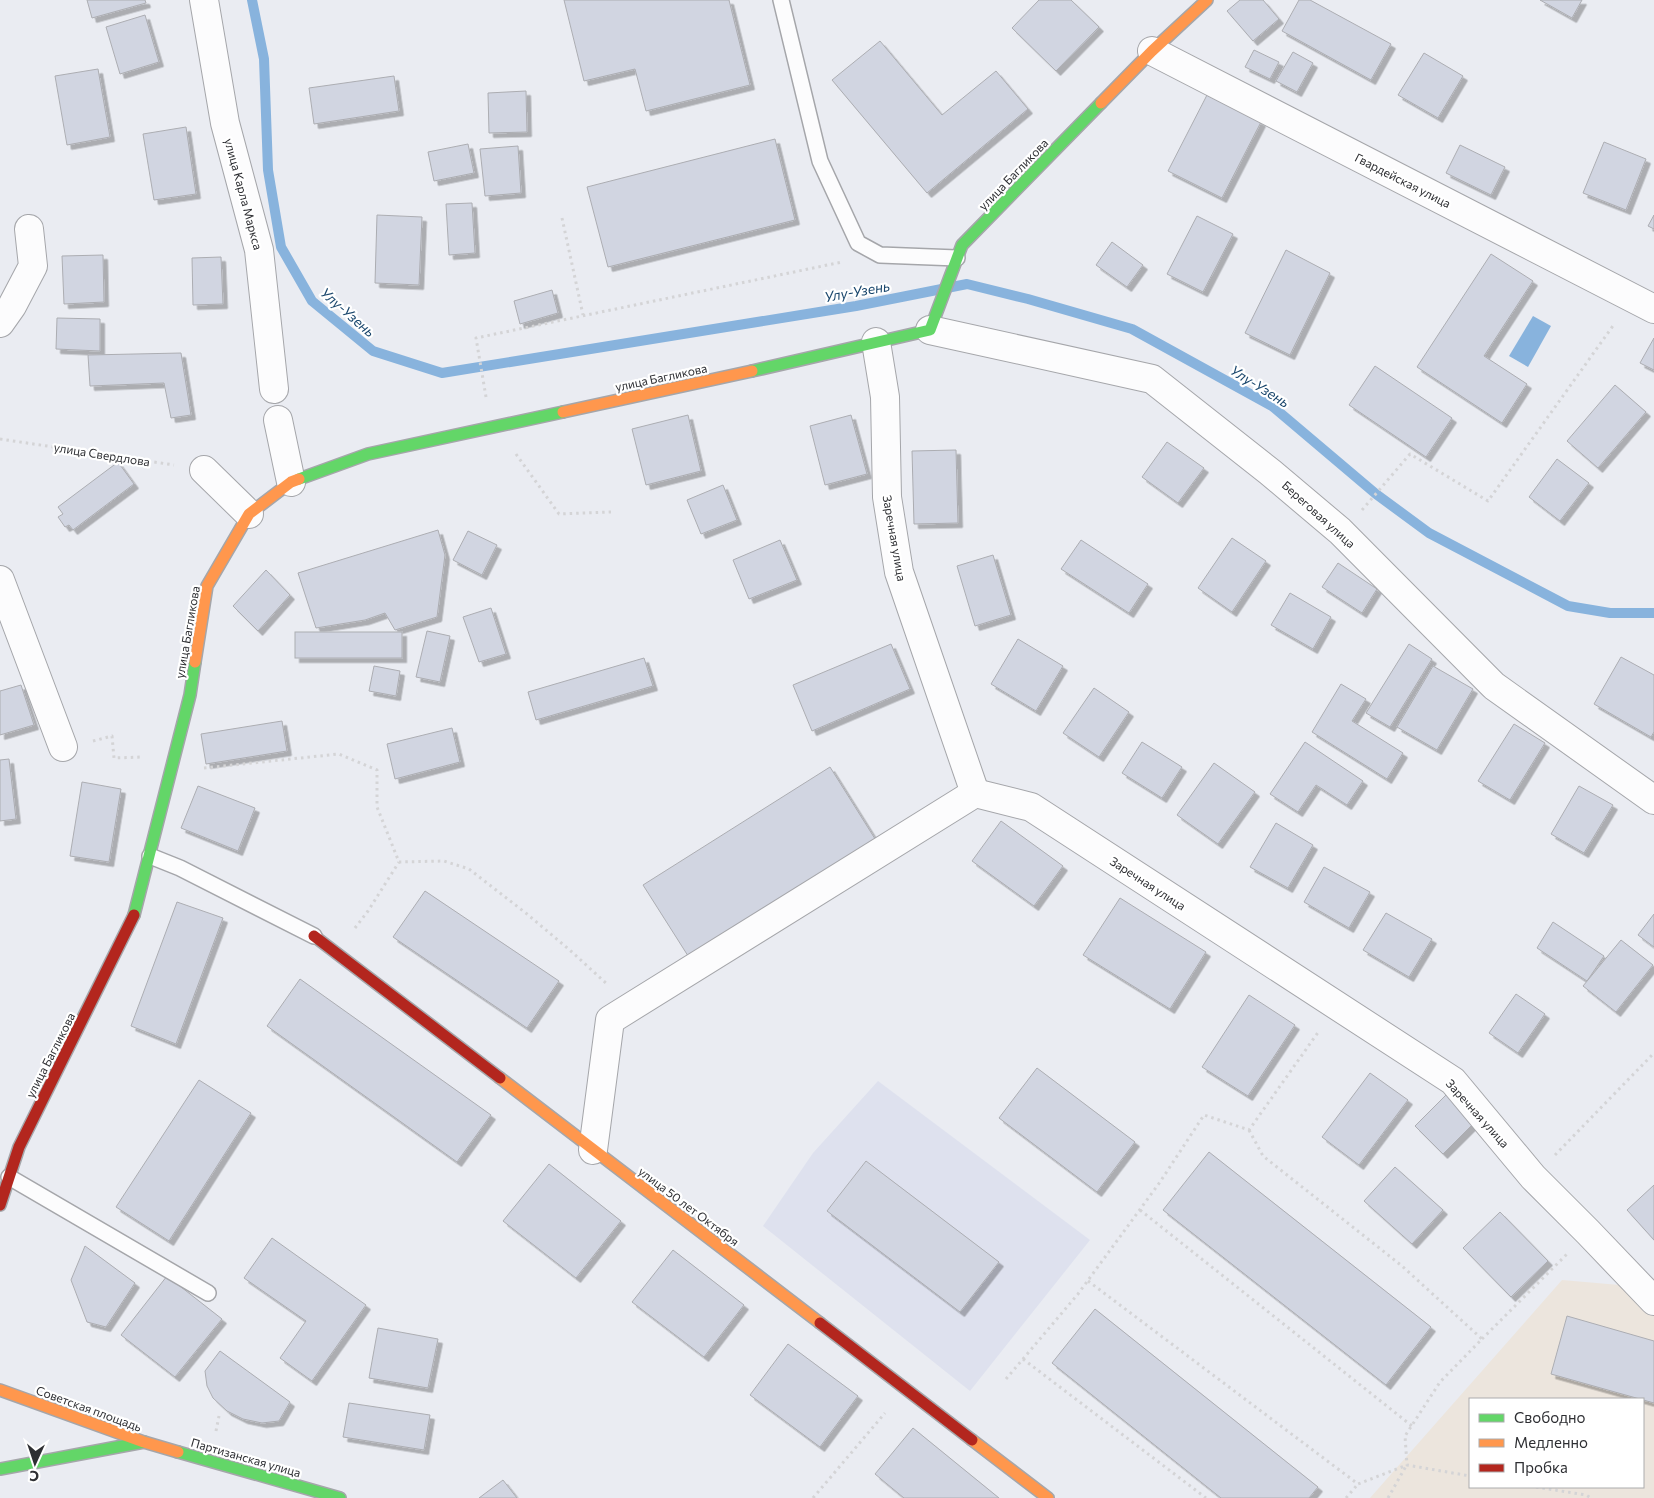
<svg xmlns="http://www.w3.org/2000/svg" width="1654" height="1498" viewBox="0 0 1654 1498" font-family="Commissioner,sans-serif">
<defs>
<filter id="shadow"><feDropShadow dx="4.5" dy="4.5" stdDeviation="0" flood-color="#0004"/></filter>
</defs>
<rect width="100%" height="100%" fill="#eaecf2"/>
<!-- built -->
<path fill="#dee1ee" d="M878,1081L1090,1240L970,1391L763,1226L813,1153Z"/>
<!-- medical -->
<path fill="#ece5dd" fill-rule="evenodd" d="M1562,1280L1654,1288V1498H1370ZM1470,1399H1643V1487H1470Z"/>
<!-- water -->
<path fill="#88b3dd" d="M1533,316L1551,326L1528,367L1509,356Z"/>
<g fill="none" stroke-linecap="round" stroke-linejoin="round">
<!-- stream -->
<path stroke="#88b3dd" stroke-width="10" d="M252,0L264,59L268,170L281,247L312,301L373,351L442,373L856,306L967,284L1028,299L1132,329L1272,406L1376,494L1429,533L1568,606L1610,613H1654"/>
</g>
<!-- building -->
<g fill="#d1d5e1" stroke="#acadb2" filter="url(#shadow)">
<path d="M87,0H145L146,3L92,18Z"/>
<path d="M564,0H729L750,85L646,111L635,69L584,81Z"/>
<path d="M1039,0H1071L1099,27L1056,71L1012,28Z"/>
<path d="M1240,0H1263L1279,19L1253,41L1227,11Z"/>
<path d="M1299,0H1310L1391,44L1371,80L1282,31Z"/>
<path d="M1540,0H1582L1572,18Z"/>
<path d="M145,15L159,62L120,74L106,27Z"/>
<path d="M880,41L942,115L996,71L1028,109L927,193L832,80Z"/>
<path d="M1254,50L1279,62L1270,79L1245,67Z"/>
<path d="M1293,52L1313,63L1297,92L1276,81Z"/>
<path d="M1424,53L1463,76L1438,118L1398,95Z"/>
<path d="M98,69L110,137L67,145L55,76Z"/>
<path d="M394,76L399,111L314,124L309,88Z"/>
<path d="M526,91L527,132L489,133L488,93Z"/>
<path d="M1207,95L1261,122L1222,198L1168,171Z"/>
<path d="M186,127L196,194L154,200L143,134Z"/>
<path d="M775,139L795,220L608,267L587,187Z"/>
<path d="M1604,142L1646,159L1626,210L1583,193Z"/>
<path d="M468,144L474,173L434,181L428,152Z"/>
<path d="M1460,145L1505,167L1491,195L1446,173Z"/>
<path d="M518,146L521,193L485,196L480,149Z"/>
<path d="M472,203L475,253L449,255L446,204Z"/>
<path d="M377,215L422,217L419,285L375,283Z"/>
<path d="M1654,215V229L1648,226Z"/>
<path d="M1197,216L1233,234L1203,292L1167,274Z"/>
<path d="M1112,242L1143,265L1127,287L1096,265Z"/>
<path d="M1286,250L1330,273L1290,355L1245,333Z"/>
<path d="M1491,254L1533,281L1484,356L1527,384L1502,423L1417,367Z"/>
<path d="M103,255L104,302L64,304L62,256Z"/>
<path d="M221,257L223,304L193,305L192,258Z"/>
<path d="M552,290L558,313L520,324L514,301Z"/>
<path d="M57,318L100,319V351L56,349Z"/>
<path d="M1654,338V370L1640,363Z"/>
<path d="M181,353L191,415L171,418L164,383L90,386L88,355Z"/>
<path d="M1375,366L1452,418L1426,457L1349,405Z"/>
<path d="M1615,385L1646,412L1598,468L1567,441Z"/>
<path d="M688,415L701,471L646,485L632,429Z"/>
<path d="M851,415L867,474L825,485L810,426Z"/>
<path d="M1167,442L1204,468L1178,503L1142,477Z"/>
<path d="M956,450L958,523L914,524L912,451Z"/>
<path d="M1557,459L1589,483L1560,521L1529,497Z"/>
<path d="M118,462L134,484L73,530L69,525L65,527L58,517L63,514L58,507Z"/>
<path d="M723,485L737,520L701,534L687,500Z"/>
<path d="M438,530L445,555L437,617L395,630L385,613L365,620L316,628L298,573Z"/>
<path d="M468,531L497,545L482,575L453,560Z"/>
<path d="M1232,538L1266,561L1232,612L1198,588Z"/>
<path d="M780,540L797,580L749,599L733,560Z"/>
<path d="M1081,540L1148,584L1129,613L1061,569Z"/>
<path d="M993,555L1011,615L975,626L957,566Z"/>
<path d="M1338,563L1377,589L1362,613L1322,587Z"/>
<path d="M266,570L290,595L258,631L233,606Z"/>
<path d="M1290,593L1331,617L1313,649L1271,625Z"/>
<path d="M491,608L506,654L479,662L463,617Z"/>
<path d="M427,631L450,636L440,682L416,677Z"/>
<rect x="295" y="632" width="107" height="26"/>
<path d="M1018,639L1063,666L1036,711L991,684Z"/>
<path d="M891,644L910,689L812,731L793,685Z"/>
<path d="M1409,644L1432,659L1390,727L1366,713Z"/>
<path d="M1621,657L1654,675V732L1651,737L1594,704Z"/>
<path d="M644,658L653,686L536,720L528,692Z"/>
<path d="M374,666L400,671L396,696L369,691Z"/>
<path d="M1433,666L1473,689L1437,750L1397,727Z"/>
<path d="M1341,684L1366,699L1352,721L1403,753L1387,779L1312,732Z"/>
<path d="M21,685L34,725L0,735V691Z"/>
<path d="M1094,688L1129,712L1099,757L1063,733Z"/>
<path d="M282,721L287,751L206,764L201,734Z"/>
<path d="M1514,724L1545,743L1510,800L1478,781Z"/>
<path d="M452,728L460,762L395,779L387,744Z"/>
<path d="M1142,742L1182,767L1162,798L1122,773Z"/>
<path d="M1305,742L1363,781L1347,805L1316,785L1298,812L1270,794Z"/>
<path d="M9,759L16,819L0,821V760Z"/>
<path d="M1214,763L1255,792L1218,844L1177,815Z"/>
<path d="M830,767L877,842L690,959L643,885Z"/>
<path d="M82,782L121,789L109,862L70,856Z"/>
<path d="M198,786L255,808L238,851L181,828Z"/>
<path d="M1579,786L1613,805L1584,853L1551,834Z"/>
<path d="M1001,821L1063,866L1034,906L972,861Z"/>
<path d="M1276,823L1313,845L1288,888L1250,867Z"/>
<path d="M1324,867L1370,892L1349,928L1304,902Z"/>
<path d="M425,891L559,981L527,1028L393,937Z"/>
<path d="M1120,898L1206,952L1170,1009L1083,955Z"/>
<path d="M177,902L223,918L176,1044L131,1026Z"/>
<path d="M1386,913L1432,939L1409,977L1363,950Z"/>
<path d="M1654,914V947L1638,935Z"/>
<path d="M1553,922L1604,956L1587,981L1537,948Z"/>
<path d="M1621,940L1653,965L1616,1012L1583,986Z"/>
<path d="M300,979L491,1115L457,1162L267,1026Z"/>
<path d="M1516,994L1545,1014L1518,1053L1489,1033Z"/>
<path d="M1249,995L1295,1025L1248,1096L1202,1067Z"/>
<path d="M1037,1068L1135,1142L1097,1192L999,1118Z"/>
<path d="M1370,1073L1408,1100L1359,1165L1322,1137Z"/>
<path d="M199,1080L251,1113L169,1241L116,1207Z"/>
<path d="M1450,1091L1478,1119L1443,1154L1415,1126Z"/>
<path d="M1209,1152L1431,1327L1386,1385L1163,1210Z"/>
<path d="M866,1161L999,1262L960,1312L827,1211Z"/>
<path d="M549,1164L621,1221L576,1278L503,1221Z"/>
<path d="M1395,1167L1443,1210L1412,1244L1364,1201Z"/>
<path d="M1654,1185V1240L1627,1210Z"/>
<path d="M1500,1212L1548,1261L1511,1297L1463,1248Z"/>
<path d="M272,1238L366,1305L312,1381L280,1358L306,1321L244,1278Z"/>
<path d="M85,1246L135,1283L106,1327L87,1322L71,1280Z"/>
<path d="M673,1250L744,1305L704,1357L632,1302Z"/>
<path d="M167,1276L222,1319L175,1377L121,1335Z"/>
<path d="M1095,1309L1318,1487L1309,1498H1221L1052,1363Z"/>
<path d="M1567,1316L1654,1341V1403L1551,1374Z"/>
<path d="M378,1328L438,1339L428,1388L369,1378Z"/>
<path d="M788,1344L858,1396L820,1447L750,1395Z"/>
<path d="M220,1351L290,1402L279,1421L262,1423L243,1419L227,1411L213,1398L207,1386L205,1371Z"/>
<path d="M349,1403L430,1415L424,1450L343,1437Z"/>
<path d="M913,1428L999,1498H904L875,1474Z"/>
<path d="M503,1480L517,1498H479Z"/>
</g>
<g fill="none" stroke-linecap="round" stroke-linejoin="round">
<!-- lane casing -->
<g stroke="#a5a6aa" stroke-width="18">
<g id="lane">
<path d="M781,0L820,161L858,243L880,255L957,258"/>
<path d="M150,856L180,868L314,936"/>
<path d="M9,1177L208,1293"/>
</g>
</g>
<!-- street casing -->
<g stroke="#a5a6aa" stroke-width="30">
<g id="street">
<path d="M204,0L225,123L259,250L274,389"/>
<path d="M1152,51L1654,309"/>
<path d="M0,323L12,306L33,266L29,229"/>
<path d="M930,330L1152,379L1270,472L1340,531L1494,686L1654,800"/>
<path d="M876,342L885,397L887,497L899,572L975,793"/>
<path d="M278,420L291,482"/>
<path d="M204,470L249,514"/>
<path d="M0,580L63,747"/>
<path d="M975,793L1031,807L1453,1081L1533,1177L1588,1232L1654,1301"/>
<path d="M593,1150L610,1020L975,793"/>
</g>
</g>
<!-- fast casing -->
<g stroke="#a5a6aa" stroke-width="14">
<g id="fast">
<path d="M752,371L930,330L962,245L1101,103"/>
<path d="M299,479L368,454L563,412"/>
<path d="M134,915L190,695L195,662"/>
<path d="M178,1452L340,1498"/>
<path d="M0,1469L144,1442"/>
</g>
</g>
<!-- slow casing -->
<g stroke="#a5a6aa" stroke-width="14">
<g id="slow">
<path d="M1101,103L1152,51L1207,0"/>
<path d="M563,412L752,371"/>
<path d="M195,662L207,586L249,514L291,482L299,479"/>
<path d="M500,1078L820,1323"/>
<path d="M0,1390L144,1442L178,1452"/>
<path d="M972,1440L1048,1498"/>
</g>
</g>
<!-- jam casing -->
<g stroke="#a5a6aa" stroke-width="14">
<g id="jam">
<path d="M314,936L500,1078"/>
<path d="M0,1205L19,1147L134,915"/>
<path d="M820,1323L972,1440"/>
</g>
</g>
<!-- path -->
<g stroke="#d4d4d6" stroke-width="3" stroke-dasharray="2.5 4" stroke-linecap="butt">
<path d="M562,218L583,315"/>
<path d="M486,397L476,338L842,262"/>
<path d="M0,439L174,465"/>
<path d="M516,454L559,514L611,512"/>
<path d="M1362,510L1410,454L1488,501L1615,323"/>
<path d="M93,741L112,736L114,758L143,757"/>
<path d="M204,768L339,754L377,770V807L399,862L444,861L469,869L527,914L572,952L608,985"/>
<path d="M355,928L368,911L399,862"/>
<path d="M1249,1130L1263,1156L1402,1266L1482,1339L1440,1382L1405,1436L1407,1465L1470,1476"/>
<path d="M1555,1155L1654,1053"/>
<path d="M1140,1210L1412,1426"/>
<path d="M1088,1281L1358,1484L1407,1465"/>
<path d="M1482,1339L1567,1254"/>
<path d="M1023,1359L1206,1498"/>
<path d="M1006,1379L1078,1294L1160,1182L1204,1115L1249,1130L1319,1031"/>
<path d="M216,1431L219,1416"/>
<path d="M1536,1487L1586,1495L1591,1498"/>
<path d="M813,1498L885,1413"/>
<path d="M1346,1498L1358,1484"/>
<path d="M1388,1498L1406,1466"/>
</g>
<!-- lane -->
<use href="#lane" stroke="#fcfcfd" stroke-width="15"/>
<!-- street -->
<use href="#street" stroke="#fcfcfd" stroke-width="28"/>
<!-- fast -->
<use href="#fast" stroke="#63d668" stroke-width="11"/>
<!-- slow -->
<use href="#slow" stroke="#ff974d" stroke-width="11"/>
<!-- jam -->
<use href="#jam" stroke="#b3261e" stroke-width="11"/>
</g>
<g text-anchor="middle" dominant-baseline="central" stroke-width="4.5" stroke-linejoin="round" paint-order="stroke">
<!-- street labels -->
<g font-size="12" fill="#2e2f33" stroke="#fff">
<text transform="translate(1013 174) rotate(-46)">улица Багликова</text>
<text transform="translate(1403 180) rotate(27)">Гвардейская улица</text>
<text transform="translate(244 194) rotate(75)">улица Карла Маркса</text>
<text transform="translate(661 377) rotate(-12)">улица Багликова</text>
<text transform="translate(102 454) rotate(9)">улица Свердлова</text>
<text transform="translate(1319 514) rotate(42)">Береговая улица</text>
<text transform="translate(895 538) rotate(80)">Заречная улица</text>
<text transform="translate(187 632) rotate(-80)">улица Багликова</text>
<text transform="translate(1148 883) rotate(33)">Заречная улица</text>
<text transform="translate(50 1055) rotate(-63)">улица Багликова</text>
<text transform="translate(1478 1113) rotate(48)">Заречная улица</text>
<text transform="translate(689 1206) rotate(37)">улица 50 лет Октября</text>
<text transform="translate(89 1408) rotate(20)">Советская площадь</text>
<text transform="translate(246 1457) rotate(16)">Партизанская улица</text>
</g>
<!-- water labels -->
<g font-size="14" font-style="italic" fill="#19466c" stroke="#fff">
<text transform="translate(857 291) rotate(-10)">Улу-Узень</text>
<text transform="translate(348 312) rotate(41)">Улу-Узень</text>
<text transform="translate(1260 386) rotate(32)">Улу-Узень</text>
</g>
</g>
<!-- legend -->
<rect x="1469" y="1398" width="175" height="90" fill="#ffffff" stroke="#abacad"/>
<rect x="1479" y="1414" width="25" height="8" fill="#63d668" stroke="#abacad"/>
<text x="1514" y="1423" font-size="15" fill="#2e2f33">Свободно</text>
<rect x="1479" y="1439" width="25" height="8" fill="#ff974d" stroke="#abacad"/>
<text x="1514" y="1448" font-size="15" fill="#2e2f33">Медленно</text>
<rect x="1479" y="1464" width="25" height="8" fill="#b3261e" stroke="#abacad"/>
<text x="1514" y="1473" font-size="15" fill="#2e2f33">Пробка</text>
<!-- north arrow -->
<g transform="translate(35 1463) rotate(183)" stroke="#ffffff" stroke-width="4" paint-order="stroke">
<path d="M0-4L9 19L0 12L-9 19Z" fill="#2e2f33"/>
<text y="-8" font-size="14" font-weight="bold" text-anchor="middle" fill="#2e2f33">С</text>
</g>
</svg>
